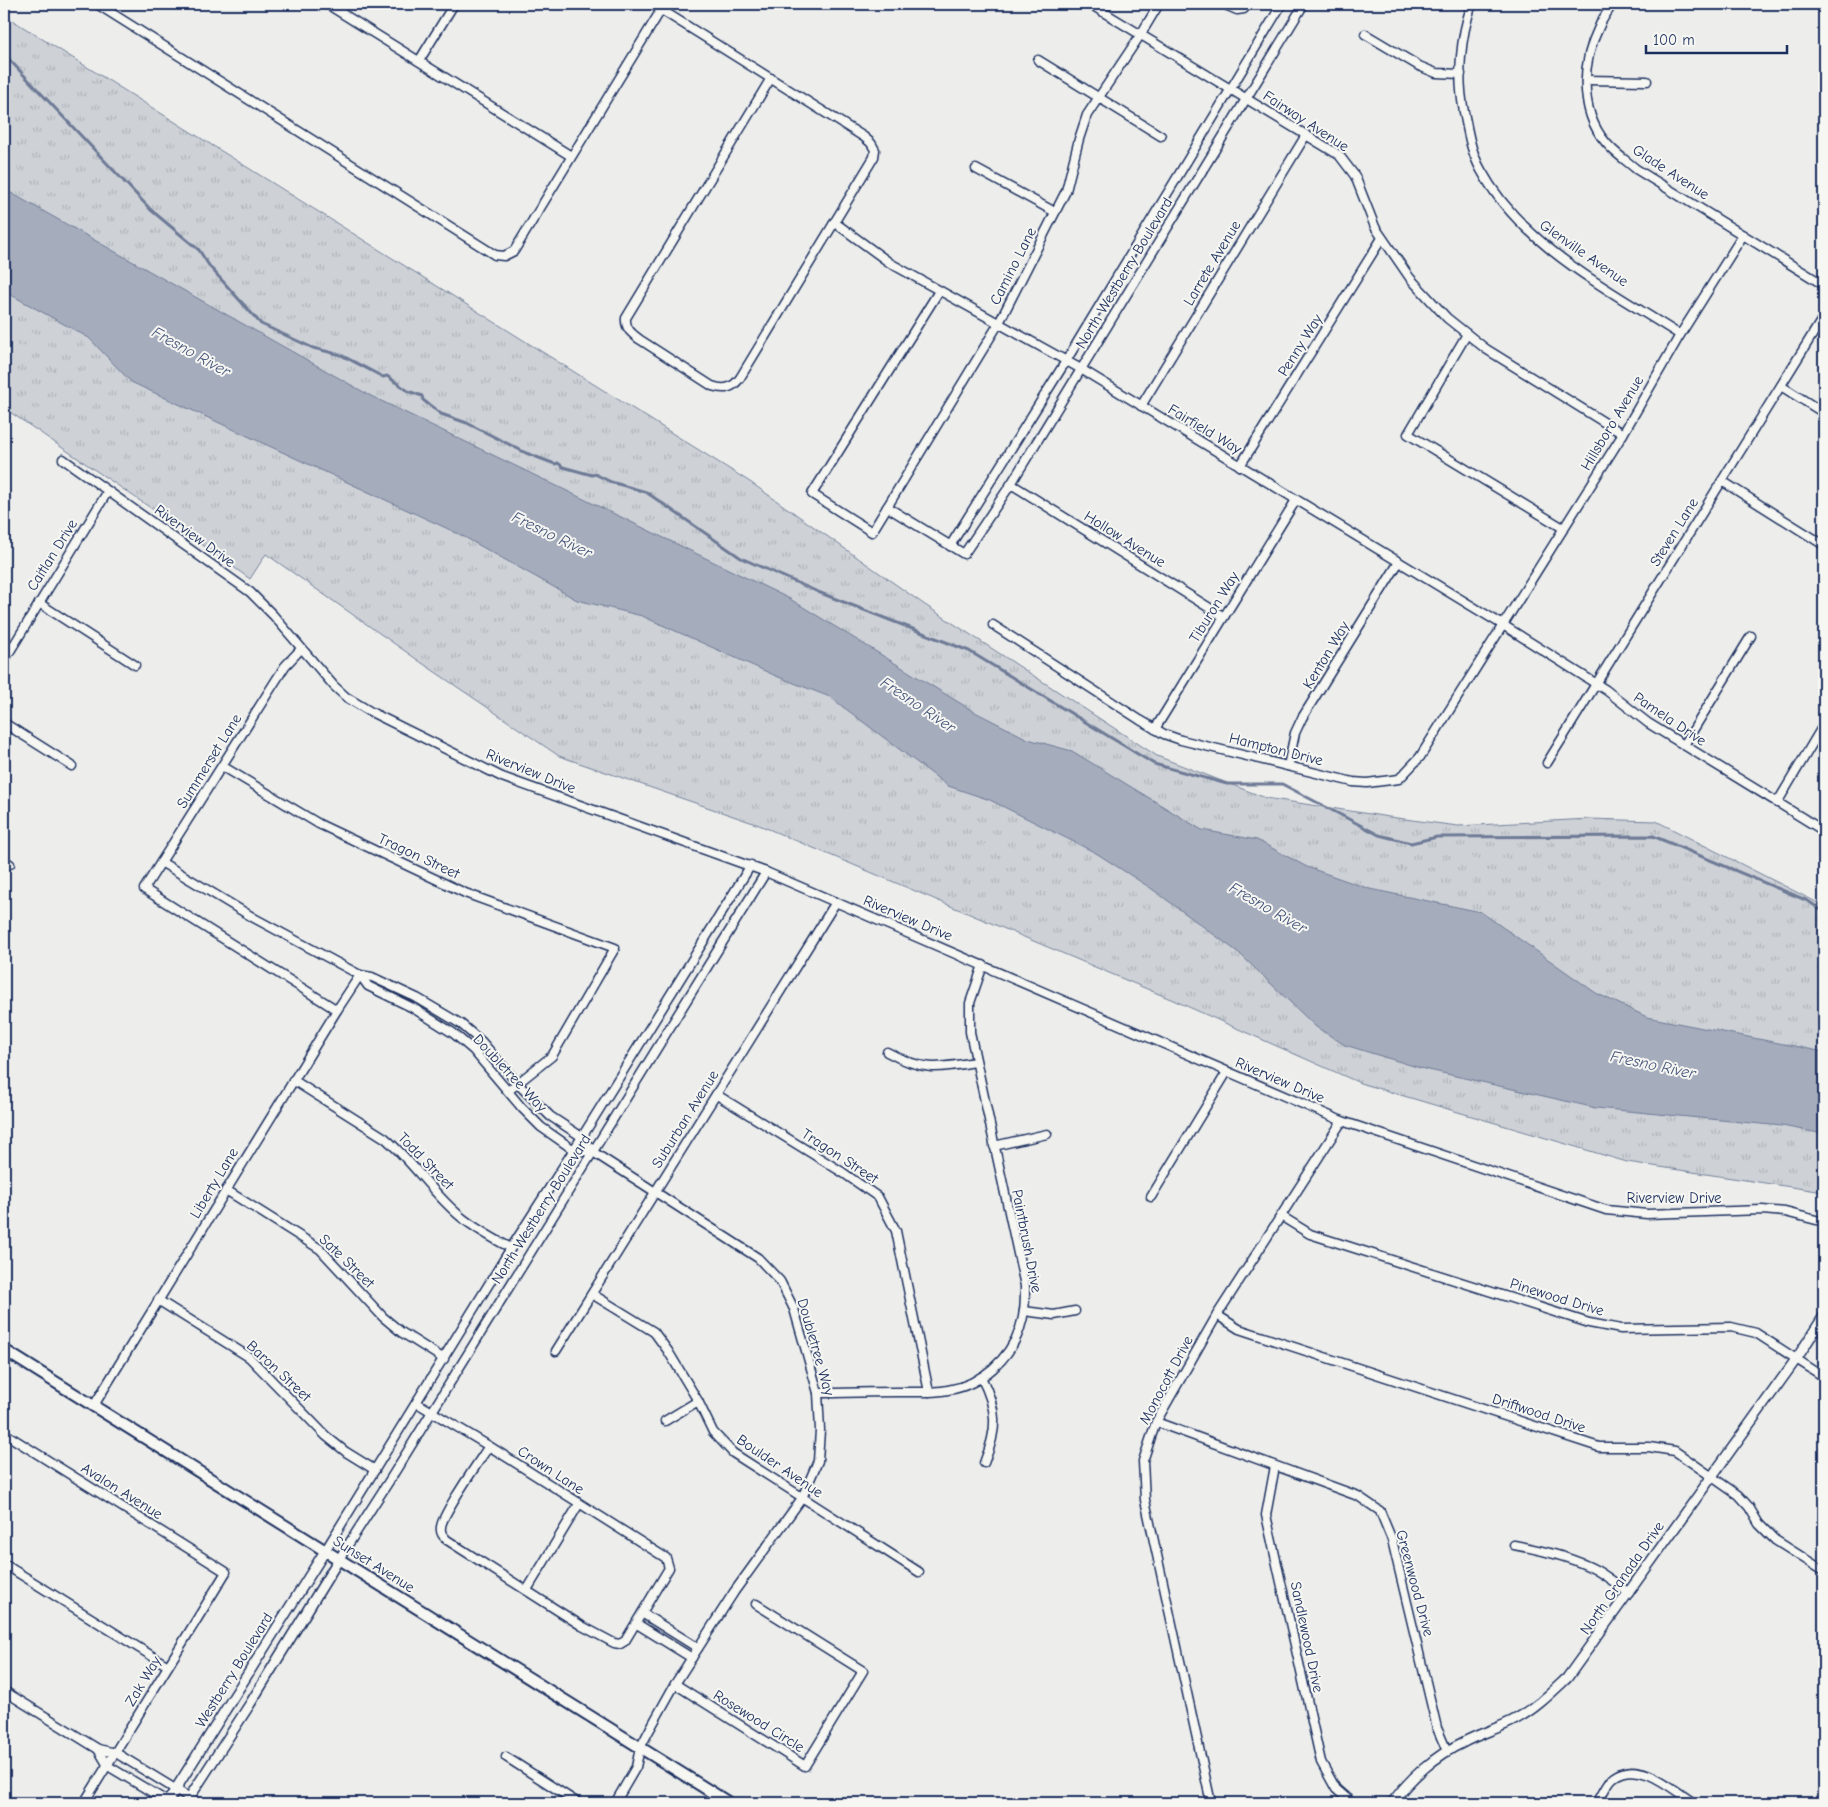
<svg xmlns="http://www.w3.org/2000/svg" width="1828" height="1807" viewBox="0 0 1828 1807" font-family="'Comic Neue',sans-serif">
<defs>
<pattern id="grass-tufts" width="24" height="20" patternUnits="userSpaceOnUse" patternTransform="scale(1.25)"><rect width="24" height="20" fill="#ced2d7"/><path d="M3 7l-1-3M5 7V3M7 7l1-3M15 17l-1-3M17 17v-4M19 17l1-3" fill="none" stroke="#b0b5bb"/></pattern>
</defs>
<rect width="100%" height="100%" fill="#edeeec"/>
<filter id="ink" filterUnits="userSpaceOnUse"><feTurbulence type="fractalNoise" baseFrequency=".02" numOctaves="2"/><feDisplacementMap in="SourceGraphic" scale="10" xChannelSelector="R" yChannelSelector="G"/><feConvolveMatrix kernelMatrix="1 2 1 2 8 2 1 2 1" color-interpolation-filters="sRGB"/></filter>
<g filter="url(#ink)">
<!-- grass -->
<path fill="url(#grass-tufts)" stroke="#74809a" d="M4,15L750,482L925,605L1157,756L1266,798L1389,817L1458,826L1589,819L1656,821L1824,906V1192L1627,1162L1360,1083L1173,1000L759,825L559,756L422,663L266,554L250,579L161,515L4,408Z"/>
<!-- water -->
<path fill="#a5acbc" stroke="#6e7a96" d="M4,189L369,395L790,599L973,711L1028,739L1072,751L1202,830L1257,840L1307,867L1370,889L1481,912L1596,993L1647,1017L1824,1052V1134L1782,1126L1596,1108L1420,1068L1345,1045L1316,1027L1239,953L1152,889L1096,853L990,800L948,786L830,697L776,676L642,616L577,600L459,534L131,382L89,338L4,291Z"/>
<g fill="none" stroke-linecap="round" stroke-linejoin="round">
<!-- stream -->
<path stroke="#6e7a96" stroke-width="3" d="M4,54L151,210L199,250L210,267L261,324L313,348L341,355L383,377L387,376L408,391L422,396L423,400L441,414L467,423L526,453L555,464L558,463L563,467L592,475L595,474L611,482L646,492L741,558L818,592L969,651L1154,764L1227,784H1282L1379,835L1411,843L1437,837L1653,836L1808,901L1824,912"/>
<!-- minor casing -->
<g stroke="#1b2f5e" stroke-width="11">
<g id="minor">
<path d="M97,4L495,255L504,256L514,251L661,10"/>
<path d="M327,4L571,156"/>
<path d="M652,4L864,137L871,143L875,150L874,157L740,378C732,389 724,390 712,386L639,339C631,333 625,328 626,318L771,78"/>
<path d="M1090,4L1339,155L1355,176L1375,227L1410,278L1447,318L1486,349L1623,434"/>
<path d="M1223,4L1237,10L1244,9L1247,4"/>
<path d="M1472,4C1460,38 1457,77 1464,112C1468,132 1471,152 1481,170C1522,246 1610,290 1680,335"/>
<path d="M1613,4C1608,11 1602,19 1599,27C1580,66 1579,118 1612,149C1619,156 1628,162 1636,169L1824,285"/>
<path d="M1365,34L1419,66L1436,73L1461,74"/>
<path d="M1038,60L1161,136"/>
<path d="M419,61L454,4"/>
<path d="M1586,80L1647,81"/>
<path d="M976,169L1055,212"/>
<path d="M834,222L890,263L1081,369L1503,625L1606,690L1648,723L1824,831"/>
<path d="M939,291L812,494L872,532L999,323L1066,191L1079,139L1087,115L1141,34L1159,4"/>
<path d="M1467,334L1408,434L1563,528"/>
<path d="M1781,386L1824,413"/>
<path d="M1141,406L1306,135"/>
<path d="M63,459L250,592L273,615L334,686L346,697L371,712L502,777L766,872L1342,1121L1606,1210L1647,1214L1762,1210L1785,1212L1824,1222"/>
<path d="M1240,466L1382,238"/>
<path d="M1722,481L1824,545"/>
<path d="M1011,484L1224,617"/>
<path d="M887,507L964,554L1011,484L1304,4"/>
<path d="M950,546L1066,361L1282,4"/>
<path d="M39,603L135,665"/>
<path d="M993,625L1140,720L1164,734L1181,740L1353,782L1367,783L1399,779L1420,757L1623,434L1680,335L1743,235"/>
<path d="M301,649L285,666L144,889L337,1010"/>
<path d="M4,661L108,491"/>
<path d="M4,723L72,766"/>
<path d="M1155,729L1296,500"/>
<path d="M1684,745L1751,636"/>
<path d="M1547,763L1824,316"/>
<path d="M222,766L319,824L465,893L615,948L552,1056L508,1091"/>
<path d="M1288,766L1295,733L1302,718L1399,562"/>
<path d="M1777,803L1824,724"/>
<path d="M4,860L10,864"/>
<path d="M161,862L254,918L360,975L372,977L417,998L461,1024L482,1042L518,1084L550,1116L582,1137L593,1152L758,1258L780,1281L794,1309L818,1393L820,1430L818,1461L802,1498L734,1592L675,1684L650,1729L640,1748L636,1767L615,1803"/>
<path d="M360,975L368,986L413,1008L453,1033L473,1050L522,1108L541,1127L574,1150L593,1152"/>
<path d="M887,1052C922,1071 937,1069 975,1062"/>
<path d="M293,1080L385,1138C413,1162 433,1194 461,1217C476,1229 494,1239 511,1248"/>
<path d="M717,1095L842,1172L878,1197L896,1231L929,1392"/>
<path d="M994,1146L1047,1134"/>
<path d="M226,1190L320,1249L383,1317L401,1332L444,1359"/>
<path d="M1151,1197L1227,1072"/>
<path d="M1281,1216L1310,1234L1589,1323L1621,1329L1731,1327L1756,1333L1824,1377"/>
<path d="M592,1294L654,1332L668,1351L698,1401L713,1432L733,1453L919,1572"/>
<path d="M158,1300L249,1357L326,1436L346,1452L375,1470"/>
<path d="M1024,1311L1054,1315L1075,1311"/>
<path d="M1217,1315L1239,1329L1599,1447H1649L1675,1451L1738,1495L1749,1507L1759,1524L1775,1540L1824,1571"/>
<path d="M556,1351L836,902"/>
<path d="M981,1377C998,1410 998,1429 984,1463"/>
<path d="M818,1393C845,1393 872,1392 898,1392C915,1392 932,1393 948,1390C981,1385 1010,1359 1020,1328C1025,1314 1025,1300 1025,1286L970,1032V1003L983,965"/>
<path d="M417,1403L489,1446L666,1558L669,1568L625,1641L620,1644L614,1643L582,1626L447,1540C443,1536 440,1533 441,1527C442,1514 480,1460 489,1446"/>
<path d="M93,1407L337,1010L360,975"/>
<path d="M665,1421L698,1401"/>
<path d="M1156,1422L1358,1496L1380,1511L1392,1540L1437,1728L1447,1751"/>
<path d="M4,1433L226,1572L84,1803"/>
<path d="M1275,1466L1266,1515L1321,1762L1336,1789L1352,1803"/>
<path d="M1514,1545C1541,1550 1572,1557 1596,1570C1608,1577 1618,1585 1629,1593"/>
<path d="M325,1551L511,1248L582,1137L751,865"/>
<path d="M339,1559L391,1478L766,872"/>
<path d="M4,1564L168,1666"/>
<path d="M527,1590L579,1504"/>
<path d="M642,1613L698,1648"/>
<path d="M637,1624L692,1658"/>
<path d="M675,1684L805,1766L863,1671L756,1604"/>
<path d="M4,1691L98,1749L116,1753L198,1803"/>
<path d="M98,1749L108,1766L170,1803"/>
<path d="M506,1757L578,1803"/>
<path d="M1211,1803L1145,1500L1143,1461L1156,1422L1217,1315L1342,1121"/>
<path d="M1597,1803C1602,1796 1607,1782 1614,1777C1640,1758 1673,1790 1694,1803"/>
</g>
</g>
<!-- tertiary casing -->
<g stroke="#1b2f5e" stroke-width="12">
<g id="tertiary">
<path d="M167,1803L325,1551"/>
<path d="M186,1803L250,1704L339,1559"/>
<path d="M1392,1803C1410,1778 1436,1755 1464,1742C1481,1733 1500,1728 1516,1719C1536,1708 1551,1693 1567,1678L1797,1358L1824,1316"/>
</g>
</g>
<!-- secondary casing -->
<g stroke="#1b2f5e" stroke-width="14">
<path id="secondary" d="M4,1350L729,1803"/>
</g>
<!-- minor -->
<use href="#minor" stroke="#f6f6f2" stroke-width="8"/>
<!-- tertiary -->
<use href="#tertiary" stroke="#f6f6f2" stroke-width="9"/>
<!-- secondary -->
<use href="#secondary" stroke="#f6f6f2" stroke-width="10"/>
</g>
</g>
<g text-anchor="middle" dominant-baseline="central" stroke-width="4" stroke-linejoin="round" paint-order="stroke">
<!-- street labels -->
<g font-size="15" fill="#1b2f5e" stroke="#f6f6f2">
<text transform="translate(1306 121) rotate(33)">Fairway Avenue</text>
<text transform="translate(1671 172) rotate(33)">Glade Avenue</text>
<text transform="translate(1584 253) rotate(35)">Glenville Avenue</text>
<text transform="translate(1212 263) rotate(-59)">Larrete Avenue</text>
<text transform="translate(1013 266) rotate(-63)">Camino Lane</text>
<text transform="translate(1124 273) rotate(-59)">North Westberry Boulevard</text>
<text transform="translate(1300 345) rotate(-58)">Penny Way</text>
<text transform="translate(1612 423) rotate(-59)">Hillsboro Avenue</text>
<text transform="translate(1205 429) rotate(31)">Fairfield Way</text>
<text transform="translate(1674 532) rotate(-58)">Steven Lane</text>
<text transform="translate(195 536) rotate(36)">Riverview Drive</text>
<text transform="translate(1125 539) rotate(32)">Hollow Avenue</text>
<text transform="translate(52 555) rotate(-58)">Caitlan Drive</text>
<text transform="translate(1214 607) rotate(-58)">Tiburon Way</text>
<text transform="translate(1326 655) rotate(-59)">Kenton Way</text>
<text transform="translate(1670 719) rotate(34)">Pamela Drive</text>
<text transform="translate(1276 749) rotate(14)">Hampton Drive</text>
<text transform="translate(209 761) rotate(-58)">Summerset Lane</text>
<text transform="translate(531 771) rotate(22)">Riverview Drive</text>
<text transform="translate(419 856) rotate(25)">Tragon Street</text>
<text transform="translate(908 918) rotate(23)">Riverview Drive</text>
<text transform="translate(510 1073) rotate(47)">Doubletree Way</text>
<text transform="translate(1280 1080) rotate(23)">Riverview Drive</text>
<text transform="translate(685 1119) rotate(-58)">Suburban Avenue</text>
<text transform="translate(840 1156) rotate(33)">Tragon Street</text>
<text transform="translate(426 1161) rotate(46)">Todd Street</text>
<text transform="translate(214 1183) rotate(-59)">Liberty Lane</text>
<text x="1674" y="1198">Riverview Drive</text>
<text transform="translate(541 1209) rotate(-58)">North Westberry Boulevard</text>
<text transform="translate(1027 1241) rotate(79)">Paintbrush Drive</text>
<text transform="translate(347 1261) rotate(44)">Sate Street</text>
<text transform="translate(1557 1297) rotate(17)">Pinewood Drive</text>
<text transform="translate(816 1347) rotate(74)">Doubletree Way</text>
<text transform="translate(279 1371) rotate(43)">Baron Street</text>
<text transform="translate(1166 1380) rotate(-62)">Monocott Drive</text>
<text transform="translate(1539 1413) rotate(18)">Driftwood Drive</text>
<text transform="translate(780 1466) rotate(34)">Boulder Avenue</text>
<text transform="translate(551 1470) rotate(33)">Crown Lane</text>
<text transform="translate(122 1491) rotate(32)">Avalon Avenue</text>
<text transform="translate(374 1564) rotate(32)">Sunset Avenue</text>
<text transform="translate(1622 1578) rotate(-55)">North Granada Drive</text>
<text transform="translate(1415 1583) rotate(75)">Greenwood Drive</text>
<text transform="translate(1307 1637) rotate(78)">Sandlewood Drive</text>
<text transform="translate(234 1670) rotate(-58)">Westberry Boulevard</text>
<text transform="translate(143 1681) rotate(-59)">Zak Way</text>
<text transform="translate(759 1721) rotate(32)">Rosewood Circle</text>
</g>
<!-- water labels -->
<g font-size="16" font-style="italic" fill="#44547a" stroke="#f6f6f2">
<text transform="translate(191 352) rotate(29)">Fresno River</text>
<text transform="translate(552 535) rotate(26)">Fresno River</text>
<text transform="translate(918 705) rotate(34)">Fresno River</text>
<text transform="translate(1268 908) rotate(30)">Fresno River</text>
<text transform="translate(1653 1065) rotate(12)">Fresno River</text>
</g>
</g>
<!-- margin -->
<rect width="1828" height="1807" fill="none" stroke="#f6f6f2" stroke-width="20"/>
<rect x="10" y="10" width="1808" height="1787" fill="none" stroke="#1b2f5e" stroke-width="2" filter="url(#ink)"/>
<!-- scale -->
<path d="M1646 45v8h141v-8" fill="none" stroke="#1b2f5e" stroke-width="2.5"/>
<text x="1653" y="45" font-size="15" fill="#1b2f5e" stroke="#f6f6f2" stroke-width="4" paint-order="stroke">100 m</text>
</svg>
